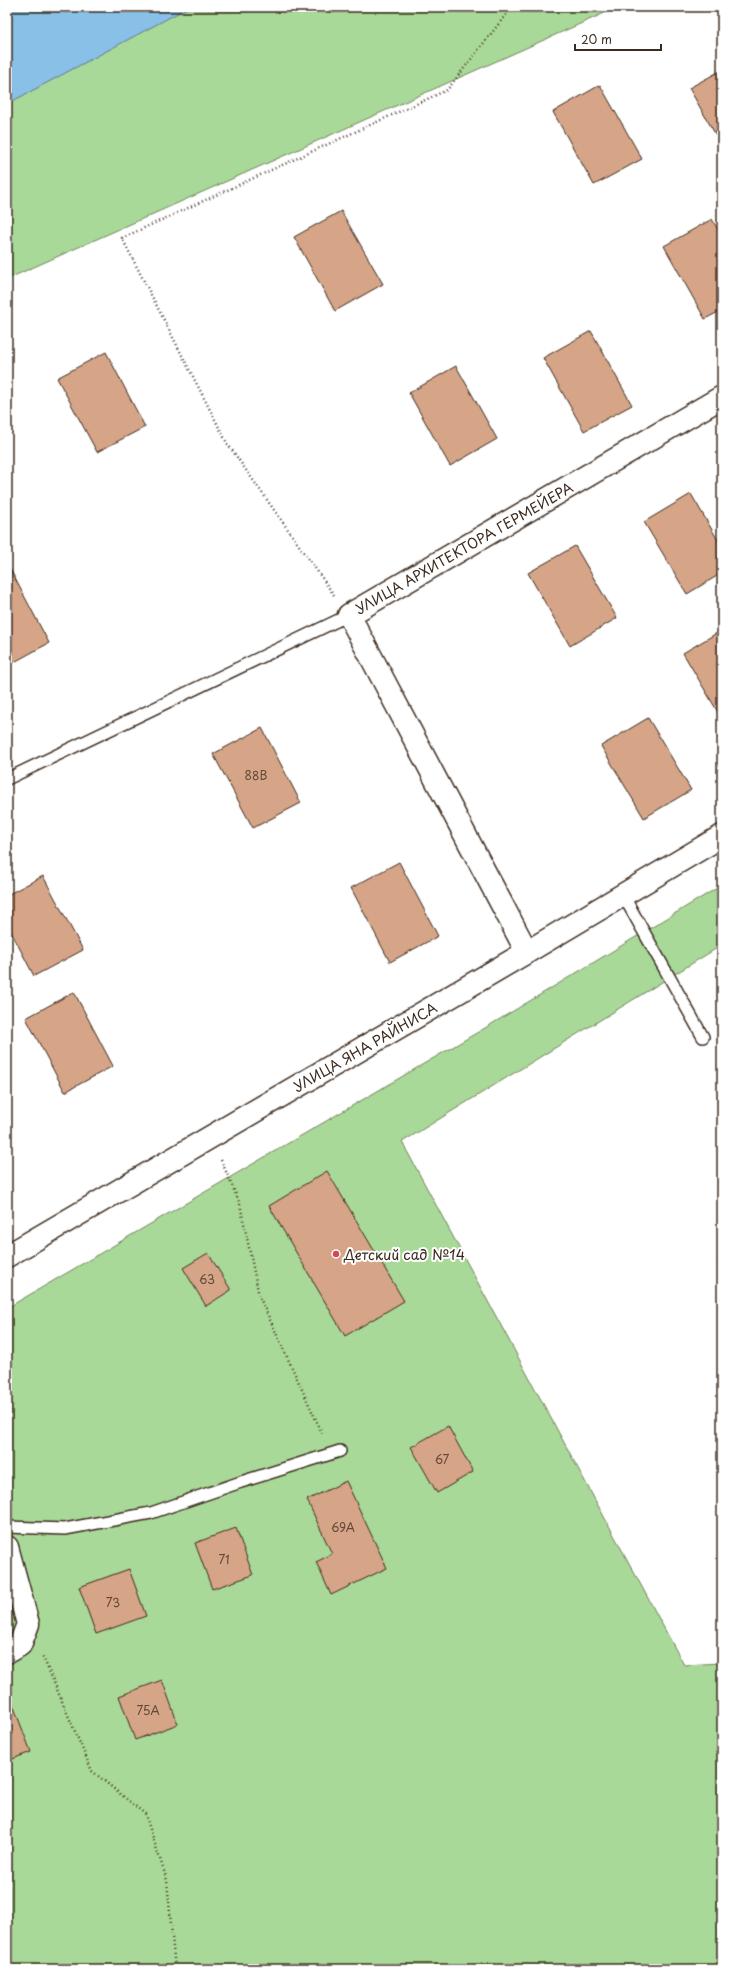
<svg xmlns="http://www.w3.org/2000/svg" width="729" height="1976" viewBox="0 0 729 1976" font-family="'Playpen Sans',sans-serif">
<rect width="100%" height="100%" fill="#fff"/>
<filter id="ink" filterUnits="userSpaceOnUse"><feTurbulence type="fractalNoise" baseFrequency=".025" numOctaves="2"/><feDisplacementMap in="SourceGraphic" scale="8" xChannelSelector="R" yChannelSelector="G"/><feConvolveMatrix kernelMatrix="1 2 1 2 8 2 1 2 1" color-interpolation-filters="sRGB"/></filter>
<g filter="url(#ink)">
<!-- green -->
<g fill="#a9d999" stroke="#72825c">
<path d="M189,7H618L7,279V104Z"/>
<path d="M722,885V945L402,1142L684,1665L722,1663V1969H7V1308L485,1028Z"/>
</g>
<!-- water -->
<path fill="#88c0e7" stroke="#698497" d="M7,7H189L7,104Z"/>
<!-- building -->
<g fill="#d6a588" stroke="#3b2a1e">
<path d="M722,70V146L689,88Z"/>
<path d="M600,85L642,159L594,185L553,112Z"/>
<path d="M341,211L383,284L335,311L294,237Z"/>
<path d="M712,219L722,237V310L705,319L664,246Z"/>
<path d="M591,331L632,405L584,431L543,358Z"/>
<path d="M106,352L145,427L97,452L57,378Z"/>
<path d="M456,366L497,439L450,466L409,393Z"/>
<path d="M691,494L722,547V573L687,594L644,522Z"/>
<path d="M575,546L617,618L570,646L528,573Z"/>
<path d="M10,569L49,643L7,666V571Z"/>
<path d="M722,630V719L683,653Z"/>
<path d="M648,718L691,790L644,818L601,746Z"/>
<path d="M262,728L301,803L253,828L213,754Z"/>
<path d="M399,862L438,936L390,962L351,888Z"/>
<path d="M43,876L83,950L34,976L7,924V895Z"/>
<path d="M74,992L113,1066L65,1092L26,1018Z"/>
<path d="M327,1171L404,1301L345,1336L269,1206Z"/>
<path d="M208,1253L231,1290L206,1306L183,1268Z"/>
<path d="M722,1257V1265L718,1259Z"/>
<path d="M448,1426L473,1472L437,1493L411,1447Z"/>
<path d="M346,1481L387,1568L331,1595L316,1562L332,1554L307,1500Z"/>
<path d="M236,1528L253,1575L212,1589L195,1543Z"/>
<path d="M129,1569L146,1616L96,1634L79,1587Z"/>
<path d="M162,1680L178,1724L135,1740L119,1696Z"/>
<path d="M7,1689L31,1752L7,1761Z"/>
</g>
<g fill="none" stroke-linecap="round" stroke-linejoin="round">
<!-- service casing -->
<g stroke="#3b2a1e" stroke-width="14">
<g id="service">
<path d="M7,779L349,615"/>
<path d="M623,895L703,1037"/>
<path d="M7,1527L65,1529L151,1513L241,1482L340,1451"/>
</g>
</g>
<!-- minor casing -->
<g stroke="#3b2a1e" stroke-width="25">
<g id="minor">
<path d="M527,952L349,615L722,397"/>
<path d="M7,1547L28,1624L20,1645L7,1652"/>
</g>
</g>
<!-- tertiary casing -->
<g stroke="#3b2a1e" stroke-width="25">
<path id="tertiary" d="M7,1256L527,952L722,836"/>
</g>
<!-- path -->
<g stroke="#3b2a1e" stroke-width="2.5" stroke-dasharray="1 3" stroke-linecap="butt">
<path d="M334,595L227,443L122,238L447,90L512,7"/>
<path d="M221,1160L240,1204L259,1296L323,1435"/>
<path d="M43,1657L92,1771L145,1814L167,1880L175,1969"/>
</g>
<!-- service -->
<use href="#service" stroke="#fff" stroke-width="11"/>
<!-- minor -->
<use href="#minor" stroke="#fff" stroke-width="22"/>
<!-- tertiary -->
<use href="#tertiary" stroke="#fff" stroke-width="22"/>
</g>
</g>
<!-- markers -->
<circle fill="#d1495b" stroke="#fff" stroke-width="1.5" cx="336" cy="1254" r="4"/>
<g text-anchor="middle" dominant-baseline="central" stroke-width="4" stroke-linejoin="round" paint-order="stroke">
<!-- number labels -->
<g font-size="12" fill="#624938">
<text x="256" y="775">88В</text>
<text x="207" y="1279">63</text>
<text x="442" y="1459">67</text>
<text x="343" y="1527">69А</text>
<text x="224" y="1559">71</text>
<text x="113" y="1602">73</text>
<text x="148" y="1710">75А</text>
</g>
<!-- street labels -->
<g font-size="14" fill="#3b2a1e" stroke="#fff">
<text transform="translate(464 548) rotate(-30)">УЛИЦА АРХИТЕКТОРА ГЕРМЕЙЕРА</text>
<text transform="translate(365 1047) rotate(-30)">УЛИЦА ЯНА РАЙНИСА</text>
</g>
<!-- poi labels -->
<g font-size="14" fill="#3b2a1e" stroke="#fff" text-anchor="start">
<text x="344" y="1254">Детский сад №14</text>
</g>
</g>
<!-- margin -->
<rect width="729" height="1976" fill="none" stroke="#fff" stroke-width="24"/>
<rect x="12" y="12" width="705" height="1952" fill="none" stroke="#3b2a1e" stroke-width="1.5" filter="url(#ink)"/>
<!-- scale -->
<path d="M575 44v6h86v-6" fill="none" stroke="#3b2a1e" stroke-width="2"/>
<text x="581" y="44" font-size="12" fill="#3b2a1e" stroke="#ffffff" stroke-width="3" paint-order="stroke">20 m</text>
</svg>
